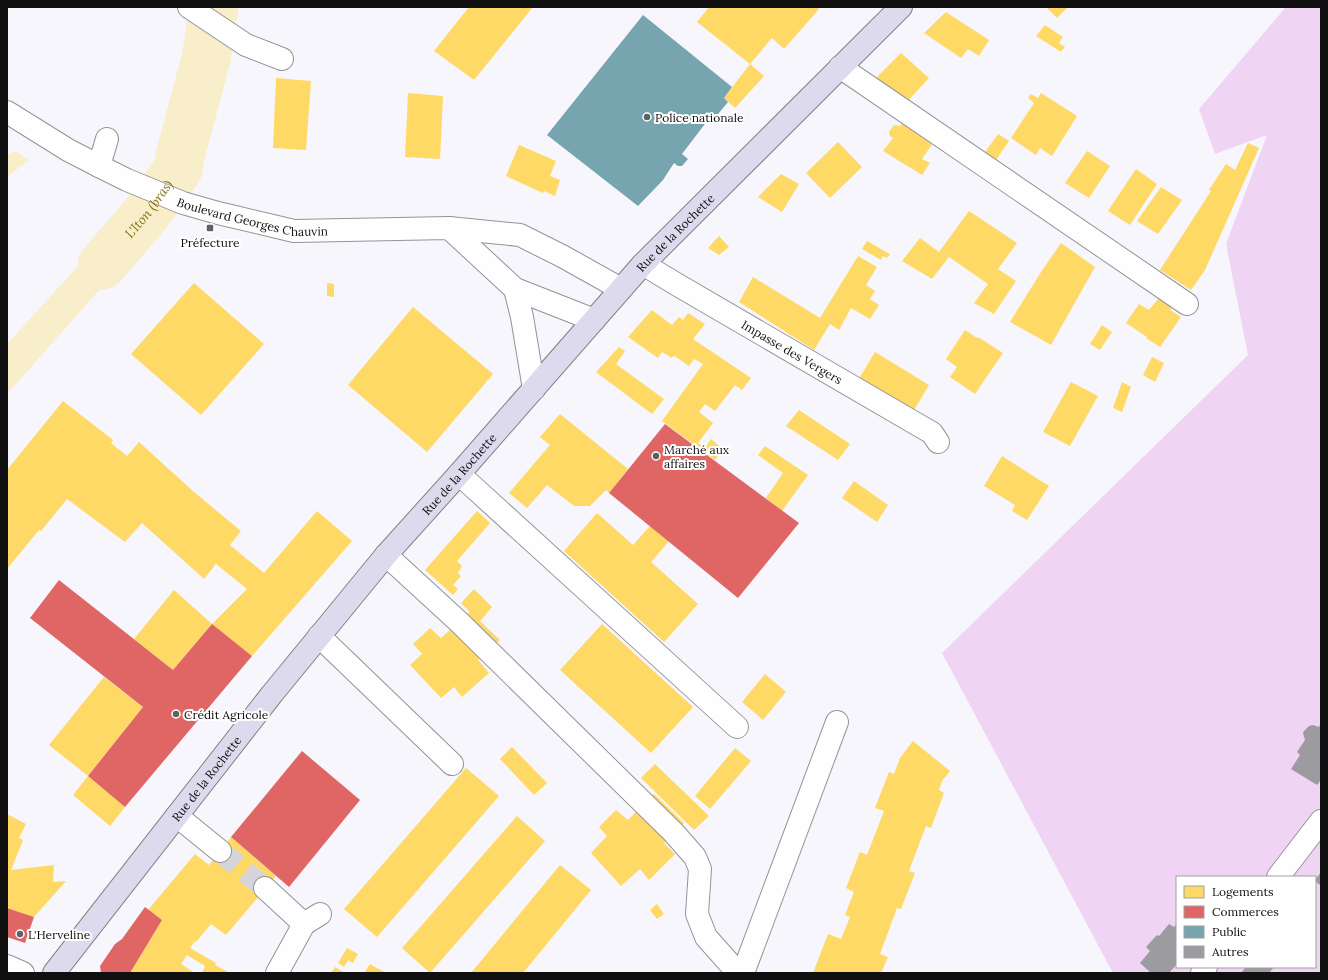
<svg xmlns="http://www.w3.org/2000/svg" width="1328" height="980" viewBox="0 0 1328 980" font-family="Lora,serif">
<rect width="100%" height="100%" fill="#f7f6fc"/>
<!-- green -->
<path fill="#efd4f3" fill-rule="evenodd" d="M1286,7H1321V973H1113L942,653L1248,355L1226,244L1267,135L1215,154L1199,109ZM1177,877H1315V967H1177Z"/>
<!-- water -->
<g fill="#f8eeca">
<path d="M195,52L220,69L213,90L198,152L197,176L158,162L180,120Z"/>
<path d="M15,151L29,160L7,177V156Z"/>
<path d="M131,208L162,219L7,394V344Z"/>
</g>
<!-- homes -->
<g fill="#ffd966">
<path d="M469,7H533L474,80L434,51Z"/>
<path d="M709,7H816L819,9L784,49L772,38L750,64L697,22Z"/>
<path d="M1046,7H1068L1057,18Z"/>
<path d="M946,12L989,40L979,56L968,49L961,58L924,33Z"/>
<path d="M1045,25L1063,37L1059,43L1065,47L1061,52L1036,36Z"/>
<path d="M901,53L929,78L905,104L877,84L876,78Z"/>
<path d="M750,64L764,76L735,108L724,98Z"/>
<path d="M276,78L311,81L306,150L273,148Z"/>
<path d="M408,93L443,96L440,159L405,157Z"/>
<path d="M1041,93L1077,116L1052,156L1040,148L1036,155L1011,138L1034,103L1028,98L1031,94L1038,98Z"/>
<path d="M902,123L933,143L922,159L930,163L922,175L883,151L893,138L890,136L889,132L894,125L900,126Z"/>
<path d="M998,134L1009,141L994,163L983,155Z"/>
<path d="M838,142L862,167L830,198L806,173Z"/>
<path d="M1248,143L1259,148L1205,270L1191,290L1160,270L1211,191L1209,190L1226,164L1235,170Z"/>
<path d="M519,145L556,161L550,176L560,180L555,196L544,191L543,193L506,176Z"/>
<path d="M1087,151L1110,166L1089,198L1065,183Z"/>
<path d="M1136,169L1157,184L1130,225L1108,211Z"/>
<path d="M781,174L799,184L782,212L758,197Z"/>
<path d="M1161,187L1182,200L1158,234L1137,221Z"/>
<path d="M969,211L1017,243L998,269L1016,281L994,314L974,303L988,284L949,257L932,279L902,261L920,238L939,252Z"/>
<path d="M719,236L729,247L719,255L708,248Z"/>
<path d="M867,241L886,252L890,254L887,258L883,256L881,260L862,249Z"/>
<path d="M1061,243L1095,267L1051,345L1010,322L1041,272Z"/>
<path d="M858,256L877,267L866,285L875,291L870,299L879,305L870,319L851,308L839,330L830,324L814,350L739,302L753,277L820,318Z"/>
<path d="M194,283L264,344L201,415L131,354Z"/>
<path d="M327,283L334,284V297L327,296Z"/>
<path d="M1159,298L1172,308L1170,310L1181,317L1160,347L1146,338L1147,337L1126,323L1139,304L1149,310Z"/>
<path d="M413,307L493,374L427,452L348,385Z"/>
<path d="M652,310L672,325L679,317L683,320L688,313L705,324L693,339L751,378L742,390L735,385L715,411L705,404L699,412L713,423L698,443L705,448L711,439L723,449L715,460L662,421L703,364L694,359L689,366L676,357L673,356L672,358L662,352L658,358L628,337Z"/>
<path d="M1102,325L1112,332L1100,350L1090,344Z"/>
<path d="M965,330L977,338L978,337L1003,353L975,394L950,377L957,367L946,359Z"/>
<path d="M619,347L625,351L616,364L664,399L652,414L596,372Z"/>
<path d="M875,352L929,385L911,415L857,382Z"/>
<path d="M1152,357L1164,363L1155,382L1143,375Z"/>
<path d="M1071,382L1098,396L1070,446L1043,432Z"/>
<path d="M1122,382L1131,387L1122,412L1113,408Z"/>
<path d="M63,401L113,440L111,443L127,456L139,442L194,492L241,531L230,545L264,573L317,511L352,541L252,656L212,624L247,589L216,564L204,579L142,523L125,542L67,499L41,531L39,530L7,569V470Z"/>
<path d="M799,410L850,444L838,460L786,426Z"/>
<path d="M560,414L628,469L609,493L606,490L590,506H574L547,485L527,508L509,493L550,445L540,437Z"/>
<path d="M765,446L808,475L782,511L766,498L783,473L758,455Z"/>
<path d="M1002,456L1049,486L1027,520L1012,511L1015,505L984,486Z"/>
<path d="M854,481L888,505L877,522L842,498Z"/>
<path d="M477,511L490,523L457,561L462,566L458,573L461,576L453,585L458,589L453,595L425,570Z"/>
<path d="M597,513L633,545L650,526L669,541L651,562L698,604L664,642L564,551Z"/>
<path d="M474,589L492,607L480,621L500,640L478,660L489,673L462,697L454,687L441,698L410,665L422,654L413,644L430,628L441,638L450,630L470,612L461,603Z"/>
<path d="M174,590L212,624L173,670L134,639Z"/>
<path d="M602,624L693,707L651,753L560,670Z"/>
<path d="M765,674L786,692L763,720L742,702Z"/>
<path d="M104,677L143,707L88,776L49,745Z"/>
<path d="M913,741L950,771L942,781L939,790L944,793L931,828L926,826L909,871L915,873L901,909L897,908L880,954L888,957L881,973H813L828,934L841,939L850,917L845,915L854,892L846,888L860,852L867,855L884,811L875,808L889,772L894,774L900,758Z"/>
<path d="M512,747L547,783L534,795L500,759Z"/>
<path d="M735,748L751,761L710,809L695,796Z"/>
<path d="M655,764L709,816L694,830L641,778Z"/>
<path d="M466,768L499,796L377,937L344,909Z"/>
<path d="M88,776L125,807L110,826L73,795Z"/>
<path d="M654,794L684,823L664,843L675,854L649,880L640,869L621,886L591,853L607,836L599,827L616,810L628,820Z"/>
<path d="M7,814L26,824L19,838L23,840L11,870L54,865L53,882L66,881L34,917L7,908Z"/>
<path d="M517,816L545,841L430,973L402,948Z"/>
<path d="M231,837L276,876L226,935L211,924L196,942L195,941L190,948L216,963L215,965L230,973H202L205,966L187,955L181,964L195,973H130L162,920L148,910L195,854L209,865Z"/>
<path d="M560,865L591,890L523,973H471Z"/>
<path d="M657,904L664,914L657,919L650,910Z"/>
<path d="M347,948L358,954L353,963L348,960L344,967L338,963Z"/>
<path d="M370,964L386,973H364Z"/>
<path d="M335,967L345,973H331Z"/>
</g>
<!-- shops -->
<g fill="#e06666">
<path d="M665,424L799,523L738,598L609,493Z"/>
<path d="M59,580L173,670L212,624L252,656L125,807L88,776L143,707L30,618Z"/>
<path d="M302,751L360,800L289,887L231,837Z"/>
<path d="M145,907L162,920L130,973H101L100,966L115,944L122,939Z"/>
<path d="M7,908L34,917L25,943L7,937Z"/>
</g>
<!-- public -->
<path fill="#76a5af" d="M643,15L732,87L724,98L728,102L714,119L711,116L682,154L688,159L682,166H678L674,163L663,180L638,206L547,135Z"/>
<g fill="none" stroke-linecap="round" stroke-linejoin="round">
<!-- river -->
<path stroke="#f8eeca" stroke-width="49" id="s1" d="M102,265L146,214L178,169L180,156L206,59L214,7"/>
</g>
<!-- building -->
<g fill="#9b9ba0">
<path d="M1321,723V780L1317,785L1291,769L1300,755L1297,752L1305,740L1303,733L1304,731L1309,726L1313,725L1319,727Z"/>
<path d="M1321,872V886L1315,881V880Z"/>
<path d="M1169,924L1174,927L1177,924V964L1169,973H1151L1140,963L1150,951L1146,947L1157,935L1159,936Z"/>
<path d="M1246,967H1274L1269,973H1241Z"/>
</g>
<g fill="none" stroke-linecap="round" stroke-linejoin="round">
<!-- minor-tunnel -->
<path stroke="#d4d4d9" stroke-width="22" stroke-dasharray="22 11" stroke-linecap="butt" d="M220,851L265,888"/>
<!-- minor casing -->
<g stroke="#949496" stroke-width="24">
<g id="minor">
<path d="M189,7L246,45L282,59"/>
<path d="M840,67L1187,304"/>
<path id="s2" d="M7,112L68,150L99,166L127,180L183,203L218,213L294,231L449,228L520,235L562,256L621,289"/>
<path d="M99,166L107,139"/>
<path d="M449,228L515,289L594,320"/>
<path id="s3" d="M643,264L676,284L932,433L938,442"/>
<path d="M515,289L522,317L534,389"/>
<path d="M459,474L737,727"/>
<path d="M386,555L459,622L674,833L695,857L700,869L697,914L706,937L738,973"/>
<path d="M319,636L452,764"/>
<path d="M177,816L220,851"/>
<path d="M1278,877L1321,821"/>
<path d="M265,888L304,924"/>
<path d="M7,966L23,973"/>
<path d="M277,973L304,924L320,914"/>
<path d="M743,973L837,722"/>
<path d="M1202,973L1206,967"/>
</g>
</g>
<!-- major casing -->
<g stroke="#818184" stroke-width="24">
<g id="major">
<path id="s4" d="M54,973L272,694L386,555L459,474L643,264L901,7"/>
</g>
</g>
<!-- minor -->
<use href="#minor" stroke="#fefeff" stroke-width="22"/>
<!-- major -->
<use href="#major" stroke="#dedaee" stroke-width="22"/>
</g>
<!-- markers -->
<g fill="#616063" stroke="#fff" stroke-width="1.5">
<circle cx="647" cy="117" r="4"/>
<rect x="206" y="224" width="8" height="8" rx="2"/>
<circle cx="656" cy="456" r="4"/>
<circle cx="176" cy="714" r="4"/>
<circle cx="20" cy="934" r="4"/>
</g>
<g text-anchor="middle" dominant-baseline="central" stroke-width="4" stroke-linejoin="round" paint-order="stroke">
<!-- poi labels -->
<g font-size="12" fill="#101010" stroke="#fff" text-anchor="start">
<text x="655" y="117">Police nationale</text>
<text x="210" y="242" text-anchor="middle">Préfecture</text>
<text x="664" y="449">Marché aux<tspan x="664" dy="14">affaires</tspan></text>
<text x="184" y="714">Crédit Agricole</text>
<text x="28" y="934">L'Herveline</text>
</g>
<!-- street labels -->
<g font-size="12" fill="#101010" stroke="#fff">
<text stroke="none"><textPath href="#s2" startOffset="270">Boulevard Georges Chauvin</textPath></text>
<text stroke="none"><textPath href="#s4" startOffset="967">Rue de la Rochette</textPath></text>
<text stroke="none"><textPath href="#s3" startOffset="173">Impasse des Vergers</textPath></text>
<text stroke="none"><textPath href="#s4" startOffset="643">Rue de la Rochette</textPath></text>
<text stroke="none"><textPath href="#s4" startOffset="247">Rue de la Rochette</textPath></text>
</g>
<!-- water labels -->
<g font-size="13" font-style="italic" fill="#847411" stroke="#fff">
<text stroke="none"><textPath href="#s1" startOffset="73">L'Iton (bras)</textPath></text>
</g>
</g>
<!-- border -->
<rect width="1328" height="980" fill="none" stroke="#101010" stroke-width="16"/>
<!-- legend -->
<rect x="1176" y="876" width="140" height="92" fill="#ffffff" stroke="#9f9f9f"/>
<rect x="1184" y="886" width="20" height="12" fill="#ffd966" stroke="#9f9f9f"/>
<text x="1212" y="896" font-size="12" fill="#101010">Logements</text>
<rect x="1184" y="906" width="20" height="12" fill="#e06666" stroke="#9f9f9f"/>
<text x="1212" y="916" font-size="12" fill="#101010">Commerces</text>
<rect x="1184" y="926" width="20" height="12" fill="#76a5af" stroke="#9f9f9f"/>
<text x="1212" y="936" font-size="12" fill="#101010">Public</text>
<rect x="1184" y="946" width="20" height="12" fill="#9b9ba0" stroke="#9f9f9f"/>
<text x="1212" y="956" font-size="12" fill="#101010">Autres</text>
</svg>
